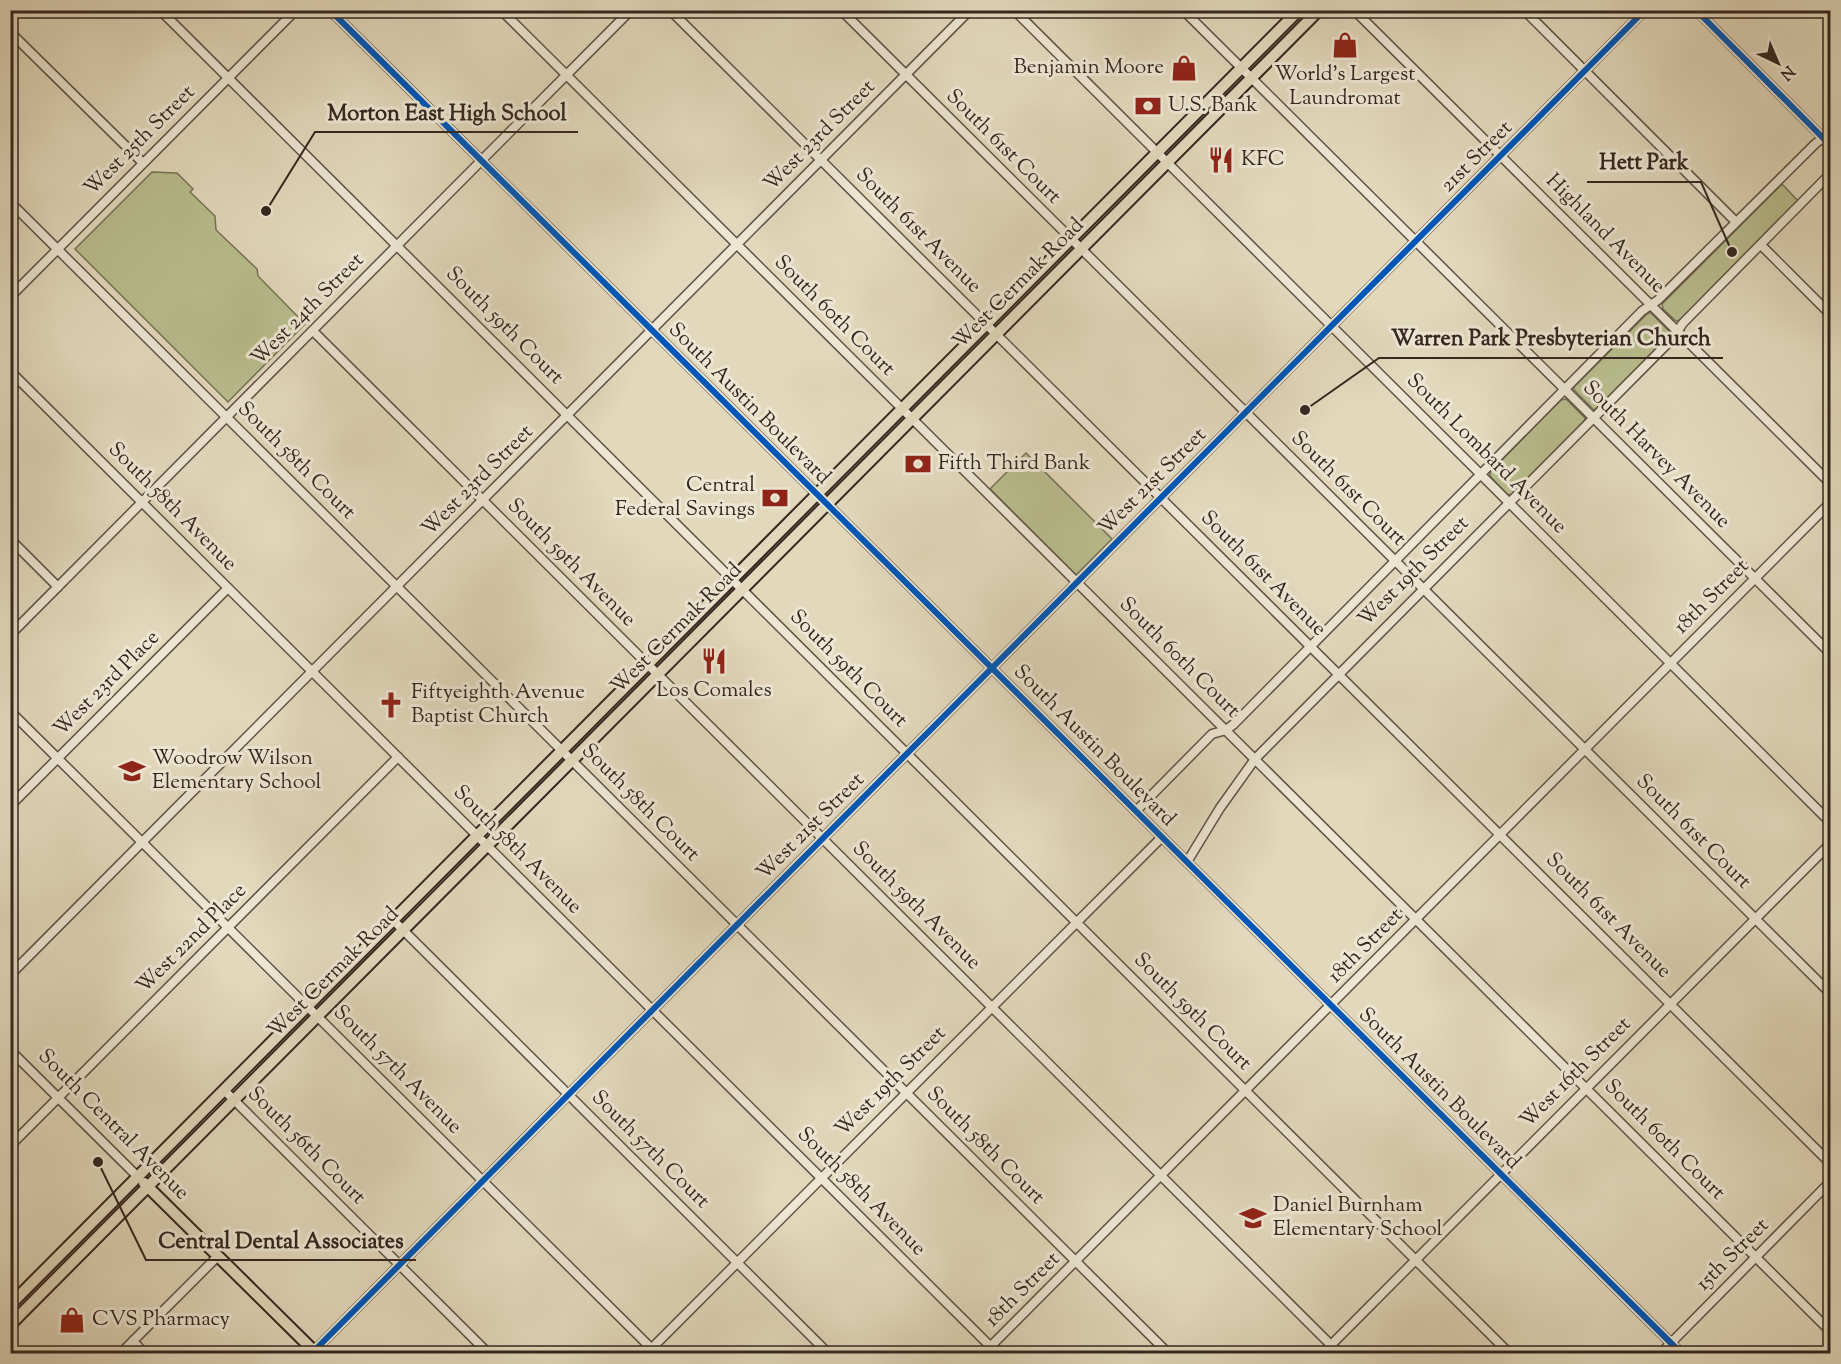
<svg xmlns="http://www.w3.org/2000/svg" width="1841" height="1364" viewBox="0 0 1841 1364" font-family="'Sorts Mill Goudy',serif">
<rect width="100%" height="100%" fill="#e2d8bc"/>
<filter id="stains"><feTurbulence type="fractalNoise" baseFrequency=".00333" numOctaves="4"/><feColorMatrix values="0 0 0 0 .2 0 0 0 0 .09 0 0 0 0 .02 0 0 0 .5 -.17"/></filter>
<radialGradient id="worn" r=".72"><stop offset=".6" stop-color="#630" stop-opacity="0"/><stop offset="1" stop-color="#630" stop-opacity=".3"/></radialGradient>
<!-- green -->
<g fill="#b8bd8d" stroke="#767256" stroke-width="1.5">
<path d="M152,172L177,173L193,189L190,192L215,216L216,230L257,269L258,276L305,324L228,402L75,249Z"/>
<path d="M1782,184L1799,202L1681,320L1676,321L1663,309L1662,304Z"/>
<path d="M1648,313H1651L1669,331L1670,336L1597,409L1594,410L1574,390V387Z"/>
<path d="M1566,399L1585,418V422L1512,494L1508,495L1490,476V472L1561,400Z"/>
<path d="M1026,453L1112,539L1076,575L990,489Z"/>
</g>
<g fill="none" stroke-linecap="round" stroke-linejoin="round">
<!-- minor casing -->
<g stroke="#605347" stroke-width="11">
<g id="minor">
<path d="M160,10L1510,1354"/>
<path d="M330,10L1682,1354"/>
<path d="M501,10L1830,1331"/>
<path d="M670,10L1830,1163"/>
<path d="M841,10L1830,993"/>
<path d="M1014,10L1830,822"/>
<path d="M1183,10L1830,653"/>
<path d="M1354,10L1830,483"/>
<path d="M1524,10L1736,222"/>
<path d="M1696,10L1830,145"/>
<path d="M10,32L143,163"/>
<path d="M10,202L1169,1354"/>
<path d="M1761,245L1830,314"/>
<path d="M10,297L296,10"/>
<path d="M313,331L1340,1354"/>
<path d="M10,371L998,1354"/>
<path d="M10,539L58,587"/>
<path d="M10,635L631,10"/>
<path d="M10,711L657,1354"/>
<path d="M10,806L228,588"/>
<path d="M1136,811L1212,734L1226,730L1234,724L1642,311L1658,300L1815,144L1830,132"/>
<path d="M1187,862L1220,808L1255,759L1672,339L1683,323L1830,174"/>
<path d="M394,921L829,1354"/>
<path d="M10,975L970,10"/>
<path d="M10,1050L138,1177"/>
<path d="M225,1091L489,1354"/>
<path d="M10,1146L398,757"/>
<path d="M133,1341L145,1354"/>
<path d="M314,1351L1645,10"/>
<path d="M120,1354L218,1256"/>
<path d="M646,1354L1162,837"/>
<path d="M983,1354L1830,503"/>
<path d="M1322,1354L1830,844"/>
<path d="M1660,1354L1830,1182"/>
</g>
</g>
<!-- major casing -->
<g stroke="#352720" stroke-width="14">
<g id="major">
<path d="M144,1183L317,1354"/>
<path d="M10,1305L1299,10"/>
<path d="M10,1325L1319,10"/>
</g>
</g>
<!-- minor -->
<use href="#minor" stroke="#ece6d3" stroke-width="8"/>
<!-- major -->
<use href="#major" stroke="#e2d8bc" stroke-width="10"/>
<!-- cycleway casing -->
<g stroke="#ece6d3" stroke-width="10">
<g id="cycleway">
<path d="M330,10L1682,1354"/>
<path d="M1696,10L1830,145"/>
<path d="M314,1351L1645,10"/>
</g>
</g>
<!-- cycleway -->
<use href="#cycleway" stroke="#0057b8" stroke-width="6"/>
</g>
<!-- icons -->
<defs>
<g id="shop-bare" transform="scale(2.07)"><path d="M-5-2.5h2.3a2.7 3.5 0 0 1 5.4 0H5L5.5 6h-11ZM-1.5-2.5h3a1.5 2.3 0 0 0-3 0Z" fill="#8f2418" stroke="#ece6d3" stroke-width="2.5" paint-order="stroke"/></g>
<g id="bank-bare" transform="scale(2.07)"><path d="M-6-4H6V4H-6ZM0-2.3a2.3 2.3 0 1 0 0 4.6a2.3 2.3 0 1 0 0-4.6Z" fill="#8f2418" stroke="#ece6d3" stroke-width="2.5" paint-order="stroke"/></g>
<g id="restaurant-bare" transform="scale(2.07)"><path d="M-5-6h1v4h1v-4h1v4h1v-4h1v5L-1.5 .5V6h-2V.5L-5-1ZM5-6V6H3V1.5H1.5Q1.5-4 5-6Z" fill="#8f2418" stroke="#ece6d3" stroke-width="2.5" paint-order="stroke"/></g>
<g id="church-bare" transform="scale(2.07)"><path d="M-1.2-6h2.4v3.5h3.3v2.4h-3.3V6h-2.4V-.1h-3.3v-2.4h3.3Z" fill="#8f2418" stroke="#ece6d3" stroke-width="2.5" paint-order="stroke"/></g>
<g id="school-bare" transform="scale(2.07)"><path d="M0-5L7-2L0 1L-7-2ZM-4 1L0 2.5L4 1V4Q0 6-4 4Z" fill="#8f2418" stroke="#ece6d3" stroke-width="2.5" paint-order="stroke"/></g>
</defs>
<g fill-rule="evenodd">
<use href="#shop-bare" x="1345" y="45"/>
<use href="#shop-bare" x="1184" y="68"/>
<use href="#bank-bare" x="1148" y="106"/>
<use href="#restaurant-bare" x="1221" y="160"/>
<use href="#bank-bare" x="918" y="464"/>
<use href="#bank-bare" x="775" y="498"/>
<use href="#restaurant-bare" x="714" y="661"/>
<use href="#church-bare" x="391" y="705"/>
<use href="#school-bare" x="132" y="771"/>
<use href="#school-bare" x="1253" y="1218"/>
<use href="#shop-bare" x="72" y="1320"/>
</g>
<g text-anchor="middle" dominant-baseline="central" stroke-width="6" stroke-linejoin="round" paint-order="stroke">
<!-- poi labels -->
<g font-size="21" fill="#352720" stroke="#ece6d3" text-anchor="start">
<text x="1164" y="68" text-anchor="end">Benjamin Moore</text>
<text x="1345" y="75" text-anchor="middle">World's Largest<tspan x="1345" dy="24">Laundromat</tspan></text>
<text x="1168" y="106">U.S. Bank</text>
<text x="1241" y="160">KFC</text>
<text x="938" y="464">Fifth Third Bank</text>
<text x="755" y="486" text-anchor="end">Central<tspan x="755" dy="24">Federal Savings</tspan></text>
<text x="714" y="691" text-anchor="middle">Los Comales</text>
<text x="411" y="693">Fiftyeighth Avenue<tspan x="411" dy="24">Baptist Church</tspan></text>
<text x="152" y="759">Woodrow Wilson<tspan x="152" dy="24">Elementary School</tspan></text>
<text x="1273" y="1206">Daniel Burnham<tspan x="1273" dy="24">Elementary School</tspan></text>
<text x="92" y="1320">CVS Pharmacy</text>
</g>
<!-- street labels -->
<g font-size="21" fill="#352720" stroke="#ece6d3">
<text transform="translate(820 136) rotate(-45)">West 23rd Street</text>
<text transform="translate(140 141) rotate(-45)">West 25th Street</text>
<text transform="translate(1003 147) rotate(45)">South 61st Court</text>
<text transform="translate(1477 157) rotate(-45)">21st Street</text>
<text transform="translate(918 231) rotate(45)">South 61st Avenue</text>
<text transform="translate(1605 234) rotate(45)">Highland Avenue</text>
<text transform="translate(1019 284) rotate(-45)">West Cermak Road</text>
<text transform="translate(308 310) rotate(-45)">West 24th Street</text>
<text transform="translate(834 316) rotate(45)">South 60th Court</text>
<text transform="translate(504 326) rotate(45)">South 59th Court</text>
<text transform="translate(749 404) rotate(45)">South Austin Boulevard</text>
<text transform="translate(1486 454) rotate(45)">South Lombard Avenue</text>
<text transform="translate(1656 455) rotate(45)">South Harvey Avenue</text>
<text transform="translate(296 461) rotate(45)">South 58th Court</text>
<text transform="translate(478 481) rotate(-45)">West 23rd Street</text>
<text transform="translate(1153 482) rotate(-45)">West 21st Street</text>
<text transform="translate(1348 489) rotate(45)">South 61st Court</text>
<text transform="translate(172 507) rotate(45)">South 58th Avenue</text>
<text transform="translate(571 563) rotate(45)">South 59th Avenue</text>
<text transform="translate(1414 572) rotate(-45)">West 19th Street</text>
<text transform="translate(1263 574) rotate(45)">South 61st Avenue</text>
<text transform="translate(1712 597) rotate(-45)">18th Street</text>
<text transform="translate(677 629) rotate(-45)">West Cermak Road</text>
<text transform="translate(1179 658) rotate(45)">South 60th Court</text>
<text transform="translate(848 669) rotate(45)">South 59th Court</text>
<text transform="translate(107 684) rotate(-45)">West 23rd Place</text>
<text transform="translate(1094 746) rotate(45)">South Austin Boulevard</text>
<text transform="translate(640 803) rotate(45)">South 58th Court</text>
<text transform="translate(811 827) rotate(-45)">West 21st Street</text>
<text transform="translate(1693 832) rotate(45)">South 61st Court</text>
<text transform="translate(517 850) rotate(45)">South 58th Avenue</text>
<text transform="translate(916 906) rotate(45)">South 59th Avenue</text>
<text transform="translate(1608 916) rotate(45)">South 61st Avenue</text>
<text transform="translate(192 939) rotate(-45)">West 22nd Place</text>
<text transform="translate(1366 946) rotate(-45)">18th Street</text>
<text transform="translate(334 973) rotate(-45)">West Cermak Road</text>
<text transform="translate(1192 1012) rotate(45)">South 59th Court</text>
<text transform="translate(397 1070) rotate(45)">South 57th Avenue</text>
<text transform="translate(1576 1073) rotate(-45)">West 16th Street</text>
<text transform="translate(891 1082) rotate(-45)">West 19th Street</text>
<text transform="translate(1439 1089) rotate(45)">South Austin Boulevard</text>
<text transform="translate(113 1125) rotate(45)">South Central Avenue</text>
<text transform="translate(1664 1140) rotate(45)">South 60th Court</text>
<text transform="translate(306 1146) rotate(45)">South 56th Court</text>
<text transform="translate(985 1146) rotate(45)">South 58th Court</text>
<text transform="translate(650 1150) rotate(45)">South 57th Court</text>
<text transform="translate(861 1192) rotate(45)">South 58th Avenue</text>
<text transform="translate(1733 1255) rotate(-45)">15th Street</text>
<text transform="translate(1023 1290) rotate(-45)">18th Street</text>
</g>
</g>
<!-- callouts -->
<path fill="none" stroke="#352720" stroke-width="2" d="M266 211L315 132H578M1732 252L1701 182H1587M1305 410L1379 358H1723M98 1162L146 1260H416"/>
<g fill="#352720" stroke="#ece6d3" stroke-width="2">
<circle cx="266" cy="211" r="6"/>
<circle cx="1732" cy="252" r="6"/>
<circle cx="1305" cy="410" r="6"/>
<circle cx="98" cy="1162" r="6"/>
</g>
<g font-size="22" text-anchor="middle" font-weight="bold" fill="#352720" stroke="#ece6d3" stroke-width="6" stroke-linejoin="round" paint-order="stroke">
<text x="447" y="120">Morton East High School</text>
<text x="1644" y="169">Hett Park</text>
<text x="1551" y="345">Warren Park Presbyterian Church</text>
<text x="281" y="1248">Central Dental Associates</text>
</g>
<!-- margin -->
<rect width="1841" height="1364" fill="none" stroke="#e2d8bc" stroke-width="36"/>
<rect x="12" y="12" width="1817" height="1340" fill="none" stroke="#352720" stroke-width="3"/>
<rect x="18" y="18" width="1805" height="1328" fill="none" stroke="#352720" stroke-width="1.5"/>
<!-- north arrow -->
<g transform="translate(1778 63) rotate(136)" stroke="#ece6d3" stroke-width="4.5" paint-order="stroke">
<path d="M0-4.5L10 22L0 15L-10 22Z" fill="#352720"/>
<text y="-9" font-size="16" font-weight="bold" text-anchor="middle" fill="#352720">N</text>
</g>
<rect width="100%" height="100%" filter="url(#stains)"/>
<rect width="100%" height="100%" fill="url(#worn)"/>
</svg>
